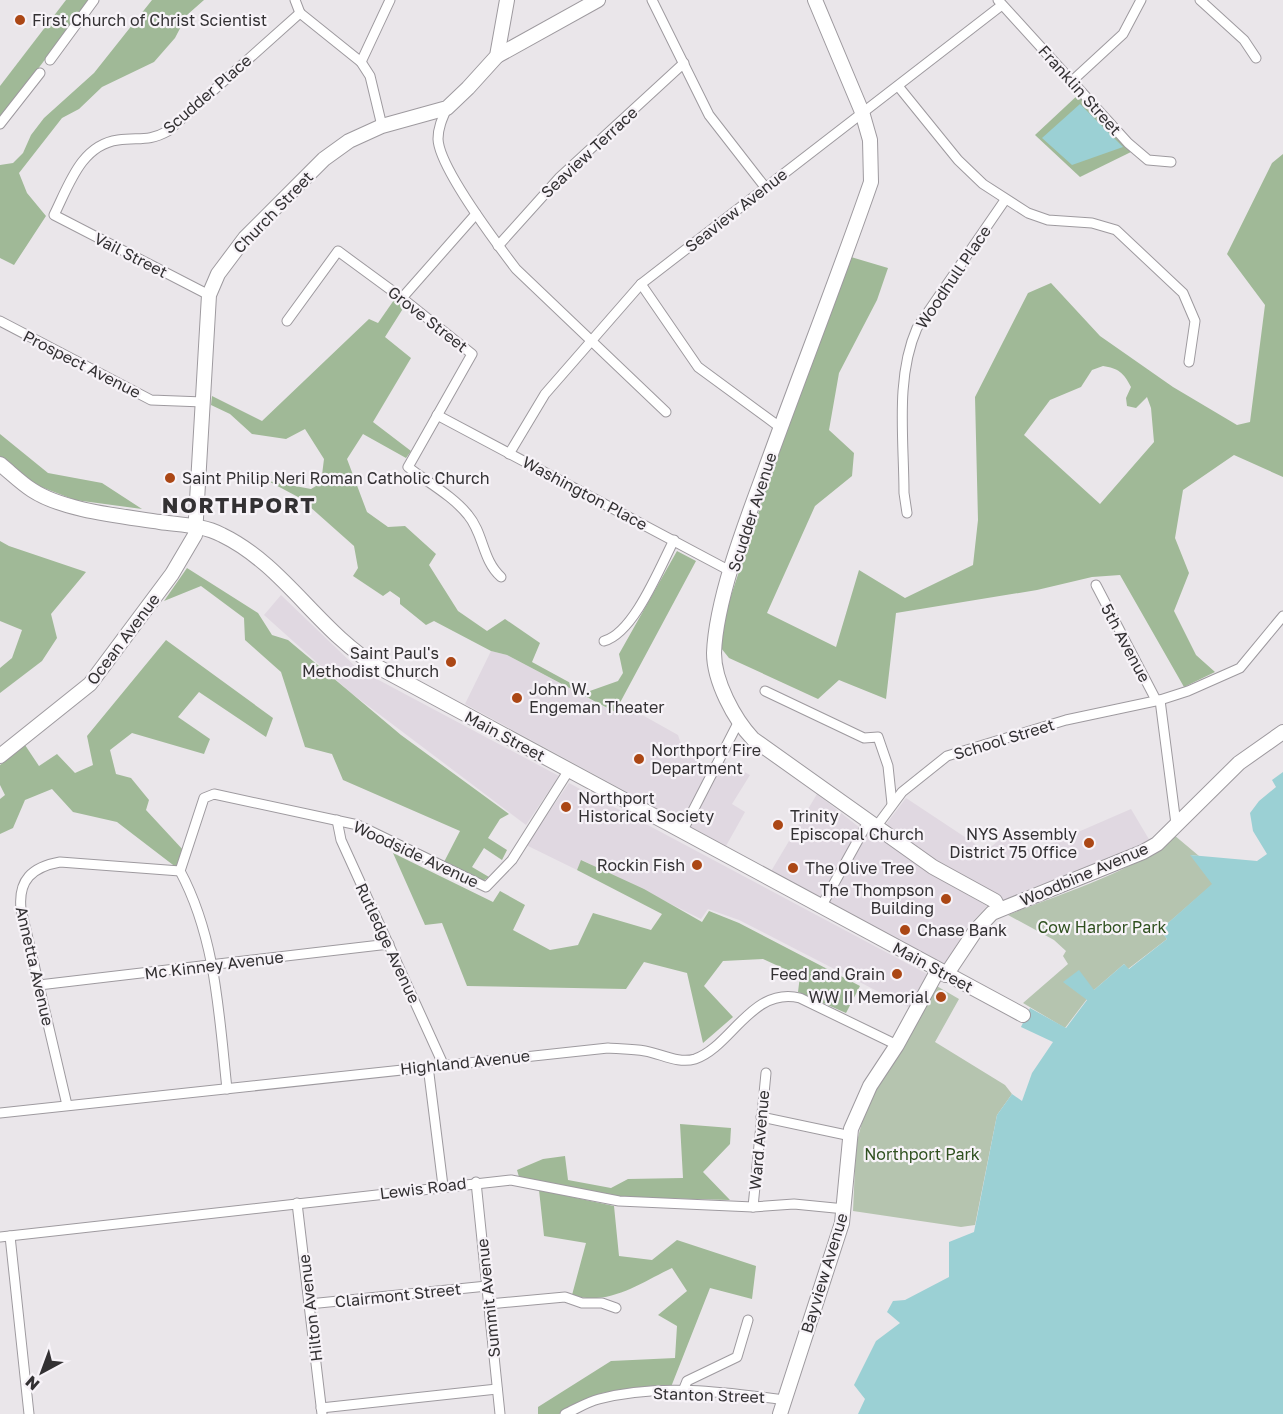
<svg xmlns="http://www.w3.org/2000/svg" width="1283" height="1414" viewBox="0 0 1283 1414" font-family="'Golos Text',sans-serif">
<rect width="100%" height="100%" fill="#eae6ea"/>
<!-- built -->
<g fill="#e0d8e1">
<path d="M281,595L358,669L559,776L526,825L351,693L264,615Z"/>
<path d="M491,651L507,655L614,712H637L678,735L684,753L712,768L718,758L750,775L732,804L745,812L726,846L465,704Z"/>
<path d="M569,783L927,974L910,1008L739,920L708,909L701,919L582,860L577,870L526,845Z"/>
<path d="M817,794L860,828L820,901L770,873Z"/>
<path d="M906,798L986,851L1009,832L1032,852L1131,809L1150,841L1003,902L998,894L935,862L884,827Z"/>
<path d="M869,829L924,869L987,906L968,926L944,965L826,904Z"/>
</g>
<!-- green -->
<g fill="#b5c4af">
<path d="M1174,835L1199,856L1191,855L1213,884L1160,930L1167,939L1128,969L1124,964L1094,990L1064,982L1087,999L1065,1028L1023,1003L1068,964L1063,956L1066,951L1054,940L1008,915C1054,896 1141,870 1174,835Z"/>
<path d="M935,985L959,999L935,1042L1005,1085L1012,1094L997,1115L975,1225L961,1227L853,1211L856,1145L866,1107Z"/>
</g>
<!-- forest -->
<g fill="#a0b997" fill-rule="evenodd">
<path d="M66,0H90L0,119V86Z"/>
<path d="M152,0H204L187,15L175,38L154,62L102,87L79,109L62,118L19,173L27,193L46,216L14,265L0,258V165L13,163L23,153L31,135L44,118L94,73Z"/>
<path d="M1080,93L1133,151L1080,177L1035,135Z"/>
<path d="M1283,154V477L1234,455L1183,490L1175,538L1189,573L1174,611L1196,655L1215,672L1184,687L1120,575L1092,577L1037,590L896,613L886,699L839,680L818,699L729,658L721,648L722,623L786,429L851,257L888,268L877,300L839,373L829,430L854,453L852,476L815,506L767,613L836,647L859,570L905,598L973,565L978,520L975,397L1028,293L1051,283L1100,336L1173,387L1237,425L1250,422L1265,305L1227,254L1272,163ZM1103,366C1118,368 1124,373 1131,387L1126,398L1127,406L1136,408L1147,397L1151,408L1154,442L1100,504L1024,435L1050,400L1081,387L1092,370Z"/>
<path d="M394,300L404,307L385,337L411,358L373,422L411,451L406,458L363,434L347,459L367,512L388,527L405,526L436,554L429,565L458,611L487,631L505,619L540,643L532,662L587,692L618,681L623,673L619,654L677,551L696,561L615,712L507,655L491,651L434,621L426,625L400,604V598L390,591L383,596L353,576L358,568L354,546L300,498L268,481L311,489L321,483L324,459L305,429L286,439L252,434L230,414L211,405L212,396L262,421L369,319L378,323Z"/>
<path d="M0,434L48,473L102,483L142,509L75,500L36,485L0,456Z"/>
<path d="M0,541L9,546L86,572L51,614L57,638L42,661L0,693V668L12,658L22,630L0,621Z"/>
<path d="M187,568L258,613L272,635L288,640L401,735L509,814L500,819L488,838L507,850L502,860L484,848L472,867L489,877L483,881L444,862L460,831L343,780L332,754L305,747L281,672L245,640L244,618L201,586L164,601Z"/>
<path d="M166,640L273,718L266,737L199,692L178,717L210,739L204,754L132,733L110,750L116,774L131,778L149,800L146,810L184,851L177,868L117,822L73,812L52,789L25,800L13,828L0,834V799L5,795L0,785V765L25,745L39,766L57,754L75,773L93,765L87,736Z"/>
<path d="M393,853L493,902L500,891L525,905L513,930L550,950L578,945L593,913L651,930L662,914L577,870L581,860L644,889L702,922L709,911L739,923L860,986L846,1013L798,992L800,976L763,959L723,961L704,986L733,1017L703,1043L687,973L644,962L626,989L467,986L442,923L425,925Z"/>
<path d="M680,1124L731,1128L730,1144L703,1172L730,1200L618,1197L519,1177L517,1170L543,1159L565,1156L568,1180L611,1188L628,1179L683,1178Z"/>
<path d="M539,1190L614,1206L619,1256L652,1260L677,1240L756,1266L752,1299L710,1288L671,1387L602,1393L559,1414H538V1407L611,1361L675,1358L677,1326L658,1315L687,1291L672,1268C640,1283 608,1307 572,1295L586,1243L544,1236Z"/>
</g>
<!-- water -->
<g fill="#9bd0d4">
<path d="M1080,104L1123,147L1072,165L1042,138Z"/>
<path d="M1283,772V1414H858L865,1399L854,1385L876,1341L900,1323L887,1312L893,1301L905,1300L949,1277V1242L974,1232L997,1115L1012,1094L1022,1101L1032,1073L1053,1042L1021,1027L1030,1008L1066,1028L1087,1000L1063,982L1079,970L1094,990L1124,964L1129,969L1167,939L1160,930L1212,884L1190,855L1257,861L1267,854L1253,831L1250,813L1259,801L1276,787L1272,780Z"/>
</g>
<g fill="none" stroke-linecap="round" stroke-linejoin="round">
<!-- street casing -->
<g stroke="#9e9a9f" stroke-width="11">
<g id="street">
<path d="M295,0L300,13"/>
<path d="M652,0L709,115L765,187"/>
<path d="M998,0L1128,143L1148,160L1171,162"/>
<path d="M1200,0L1244,40L1256,58"/>
<path d="M300,13L361,62L370,76L382,126"/>
<path d="M50,60L94,0"/>
<path d="M361,62L390,0"/>
<path d="M1072,81L1123,34L1141,0"/>
<path d="M898,86L958,160L983,184L1028,213L1048,220L1092,223L1116,230L1183,293L1195,321L1189,362"/>
<path d="M447,108C442,119 438,128 438,139C439,167 497,244 516,269L666,412"/>
<path d="M0,124L40,73"/>
<path d="M498,246L560,177L684,63"/>
<path d="M641,284L698,367L781,428"/>
<path d="M209,295L54,215C69,185 81,145 118,140C139,137 148,142 168,131L300,13"/>
<path d="M402,298L476,214"/>
<path d="M0,321L151,400L203,402"/>
<path d="M287,321L338,251L402,298L472,354L408,467C427,482 453,496 468,515C484,534 482,560 501,577"/>
<path d="M437,415L732,572"/>
<path d="M509,454L545,394L641,284L1002,5"/>
<path d="M907,513L904,493C904,440 895,378 917,328L1005,200"/>
<path d="M1096,585L1156,700"/>
<path d="M604,641C634,633 660,567 674,540"/>
<path d="M765,691L864,738L878,737L888,766L892,804"/>
<path d="M1160,700L1176,824"/>
<path d="M337,820L341,840L443,1064"/>
<path d="M876,827L902,792L947,756L1066,720L1160,700L1188,691L1240,668L1283,616"/>
<path d="M682,832L739,721"/>
<path d="M821,907L868,822"/>
<path d="M39,985L389,944"/>
<path d="M428,1066L443,1186"/>
<path d="M227,1089C219,1015 216,938 180,871L204,798L214,794L358,825L486,887L512,860L569,770"/>
<path d="M67,1105L21,909C18,880 32,867 60,862L180,871"/>
<path d="M0,1113L608,1048C620,1049 633,1049 645,1051C662,1054 678,1064 695,1059C731,1047 752,986 800,998L897,1045"/>
<path d="M761,1117L851,1136"/>
<path d="M476,1182L500,1414"/>
<path d="M297,1203L322,1414"/>
<path d="M753,1207L766,1073"/>
<path d="M10,1236L29,1414"/>
<path d="M0,1237L511,1180L619,1201L753,1207L794,1204L845,1209"/>
<path d="M309,1304L487,1286"/>
<path d="M489,1304L565,1297L582,1303H602L616,1308"/>
<path d="M683,1391L687,1381L737,1357L748,1320"/>
<path d="M321,1408L497,1389"/>
<path d="M565,1414C576,1409 587,1402 599,1399C658,1383 725,1392 785,1400"/>
</g>
</g>
<!-- secondary casing -->
<g stroke="#9e9a9f" stroke-width="16">
<g id="secondary">
<path d="M815,0L862,112L870,140L871,182C837,280 799,376 764,473C745,524 716,600 714,653C714,681 734,719 753,739L933,867L995,901L999,909"/>
<path d="M497,56L598,0"/>
<path d="M0,464C11,473 21,483 32,490C64,511 122,516 160,522C181,525 203,525 222,535C284,565 319,632 378,667L1023,1015"/>
<path d="M0,756L90,684L172,574L195,535L209,295L218,274L245,238L324,159L349,141L382,126L447,108L468,88L497,56L507,0"/>
<path d="M946,975L976,930L992,913L1143,852L1157,844L1239,763L1283,732"/>
<path d="M780,1414L842,1223L851,1129L870,1086L897,1045L938,970"/>
</g>
</g>
<!-- street -->
<use href="#street" stroke="#fff" stroke-width="9"/>
<!-- secondary -->
<use href="#secondary" stroke="#fff" stroke-width="14"/>
</g>
<!-- markers -->
<g fill="#ab4715" stroke="#f7f3f8" stroke-width="2">
<circle cx="20" cy="20" r="6"/>
<circle cx="170" cy="478" r="6"/>
<circle cx="451" cy="662" r="6"/>
<circle cx="517" cy="698" r="6"/>
<circle cx="639" cy="759" r="6"/>
<circle cx="566" cy="807" r="6"/>
<circle cx="778" cy="825" r="6"/>
<circle cx="1089" cy="843" r="6"/>
<circle cx="697" cy="865" r="6"/>
<circle cx="793" cy="868" r="6"/>
<circle cx="946" cy="899" r="6"/>
<circle cx="905" cy="930" r="6"/>
<circle cx="897" cy="974" r="6"/>
<circle cx="941" cy="997" r="6"/>
</g>
<g text-anchor="middle" dominant-baseline="central" stroke-width="4.5" stroke-linejoin="round" paint-order="stroke">
<!-- poi labels -->
<g font-size="16" fill="#333133" stroke="#f7f3f8" text-anchor="start">
<text x="32" y="20">First Church of Christ Scientist</text>
<text x="182" y="478">Saint Philip Neri Roman Catholic Church</text>
<text x="439" y="653" text-anchor="end">Saint Paul's<tspan x="439" dy="18">Methodist Church</tspan></text>
<text x="529" y="689">John W.<tspan x="529" dy="18">Engeman Theater</tspan></text>
<text x="651" y="750">Northport Fire<tspan x="651" dy="18">Department</tspan></text>
<text x="578" y="798">Northport<tspan x="578" dy="18">Historical Society</tspan></text>
<text x="790" y="816">Trinity<tspan x="790" dy="18">Episcopal Church</tspan></text>
<text x="1077" y="834" text-anchor="end">NYS Assembly<tspan x="1077" dy="18">District 75 Office</tspan></text>
<text x="685" y="865" text-anchor="end">Rockin Fish</text>
<text x="805" y="868">The Olive Tree</text>
<text x="934" y="890" text-anchor="end">The Thompson<tspan x="934" dy="18">Building</tspan></text>
<text x="917" y="930">Chase Bank</text>
<text x="885" y="974" text-anchor="end">Feed and Grain</text>
<text x="929" y="997" text-anchor="end">WW II Memorial</text>
</g>
<!-- street labels -->
<g font-size="16" fill="#333133" stroke="#f7f3f8">
<text transform="translate(1080 90) rotate(48)">Franklin Street</text>
<text transform="translate(207 94) rotate(-41)">Scudder Place</text>
<text transform="translate(589 152) rotate(-43)">Seaview Terrace</text>
<text transform="translate(736 210) rotate(-38)">Seaview Avenue</text>
<text transform="translate(273 212) rotate(-46)">Church Street</text>
<text transform="translate(131 255) rotate(27)">Vail Street</text>
<text transform="translate(953 277) rotate(-56)">Woodhull Place</text>
<text transform="translate(428 319) rotate(38)">Grove Street</text>
<text transform="translate(82 364) rotate(27)">Prospect Avenue</text>
<text transform="translate(585 493) rotate(28)">Washington Place</text>
<text transform="translate(752 512) rotate(-72)">Scudder Avenue</text>
<text transform="translate(123 639) rotate(-53)">Ocean Avenue</text>
<text transform="translate(1126 643) rotate(62)">5th Avenue</text>
<text transform="translate(505 736) rotate(28)">Main Street</text>
<text transform="translate(1004 739) rotate(-17)">School Street</text>
<text transform="translate(416 854) rotate(25)">Woodside Avenue</text>
<text transform="translate(1084 874) rotate(-23)">Woodbine Avenue</text>
<text transform="translate(388 943) rotate(65)">Rutledge Avenue</text>
<text transform="translate(214 965) rotate(-7)">Mc Kinney Avenue</text>
<text transform="translate(35 966) rotate(77)">Annetta Avenue</text>
<text transform="translate(933 967) rotate(28)">Main Street</text>
<text transform="translate(465 1062) rotate(-6)">Highland Avenue</text>
<text transform="translate(759 1140) rotate(-85)">Ward Avenue</text>
<text transform="translate(423 1188) rotate(-7)">Lewis Road</text>
<text transform="translate(824 1273) rotate(-73)">Bayview Avenue</text>
<text transform="translate(398 1295) rotate(-6)">Clairmont Street</text>
<text transform="translate(488 1298) rotate(-96)">Summit Avenue</text>
<text transform="translate(310 1308) rotate(-97)">Hilton Avenue</text>
<text transform="translate(709 1395) rotate(2)">Stanton Street</text>
</g>
<!-- park labels -->
<g font-size="16" fill="#2f501f" stroke="#f7f3f8">
<text x="1102" y="927">Cow Harbor Park</text>
<text x="922" y="1154">Northport Park</text>
</g>
<!-- district labels -->
<g font-size="22" font-weight="bold" letter-spacing="1.5" fill="#333133" stroke="#f7f3f8">
<text x="239" y="504">NORTHPORT</text>
</g>
</g>
<!-- north arrow -->
<g transform="translate(42 1372) rotate(221)" stroke="#f7f3f8" stroke-width="4.5" paint-order="stroke">
<path d="M0-4.5L10 22L0 15L-10 22Z" fill="#333133"/>
<text y="-9" font-size="16" font-weight="bold" text-anchor="middle" fill="#333133">N</text>
</g>
</svg>
